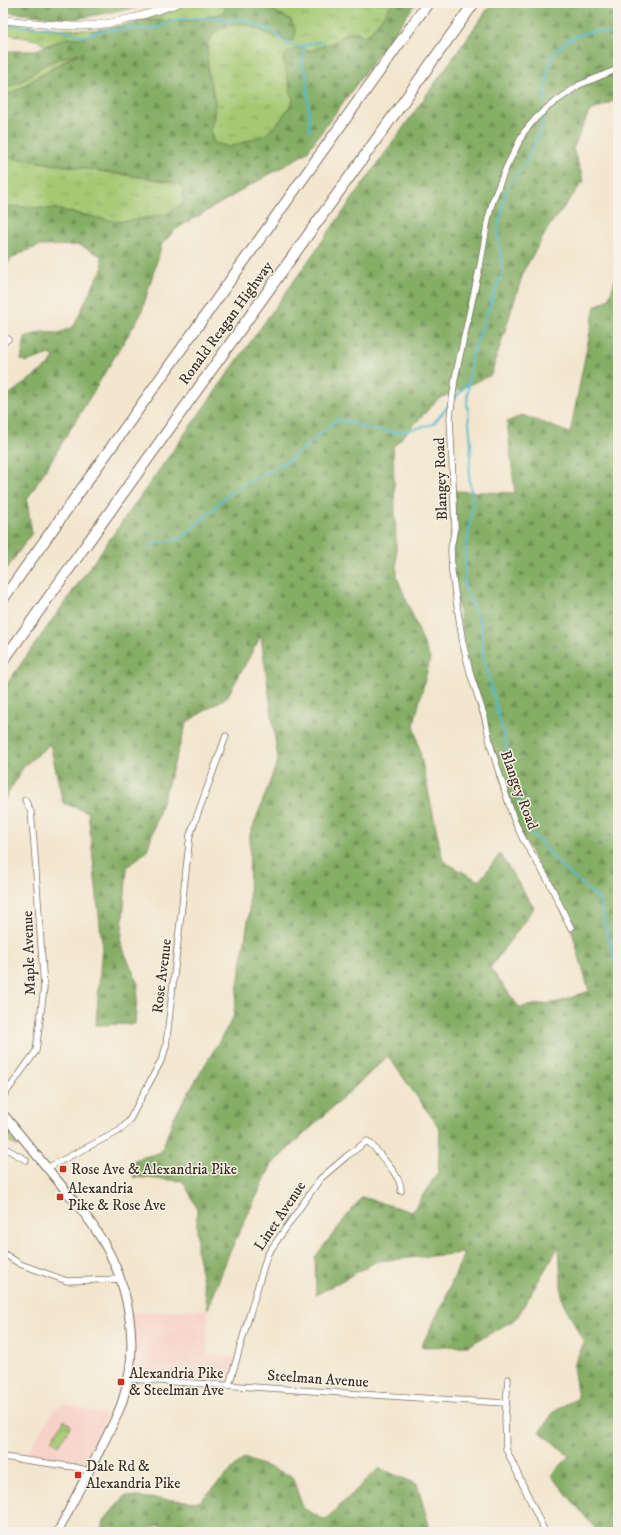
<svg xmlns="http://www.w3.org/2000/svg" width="621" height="1535" viewBox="0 0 621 1535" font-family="'IM FELL DW Pica',serif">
<defs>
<pattern id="grass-tufts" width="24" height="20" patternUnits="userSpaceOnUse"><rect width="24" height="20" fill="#a5c973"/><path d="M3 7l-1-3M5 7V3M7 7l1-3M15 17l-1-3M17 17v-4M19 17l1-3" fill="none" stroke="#88a35e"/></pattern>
<pattern id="forest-firs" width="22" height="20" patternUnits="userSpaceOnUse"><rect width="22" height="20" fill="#84ad65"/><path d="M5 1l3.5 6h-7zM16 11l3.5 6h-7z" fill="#6d8d53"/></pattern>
<pattern id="park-crowns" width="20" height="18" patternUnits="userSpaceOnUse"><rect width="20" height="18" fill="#a5c973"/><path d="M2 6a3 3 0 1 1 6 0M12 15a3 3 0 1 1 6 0" fill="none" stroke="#88a35e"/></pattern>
</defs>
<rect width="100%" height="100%" fill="#f7f3e8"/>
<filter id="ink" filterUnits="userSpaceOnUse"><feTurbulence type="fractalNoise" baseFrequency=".025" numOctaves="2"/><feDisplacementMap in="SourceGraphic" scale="8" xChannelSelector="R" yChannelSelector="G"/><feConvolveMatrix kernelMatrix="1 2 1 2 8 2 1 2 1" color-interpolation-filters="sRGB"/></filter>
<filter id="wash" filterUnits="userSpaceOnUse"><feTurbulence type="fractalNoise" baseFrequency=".012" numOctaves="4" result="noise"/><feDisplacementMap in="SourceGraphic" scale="16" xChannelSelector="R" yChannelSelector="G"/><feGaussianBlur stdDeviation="0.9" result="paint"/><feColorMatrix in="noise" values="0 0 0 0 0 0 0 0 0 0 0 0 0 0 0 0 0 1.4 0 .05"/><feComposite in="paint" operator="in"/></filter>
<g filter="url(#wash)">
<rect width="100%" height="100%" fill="#f3e6cf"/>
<!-- built -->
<g fill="#f7d1c8">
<path d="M208,1309L207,1354L236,1357L229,1385L129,1379V1313Z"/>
<path d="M64,1404L82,1408L107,1416L84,1461L81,1462L69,1461L26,1454L55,1409Z"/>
</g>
<!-- grass -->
<g fill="url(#grass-tufts)" stroke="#707a48">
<path d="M191,3H228L223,13L191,21L142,20Z"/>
<path d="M265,3H388L392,5L369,34L363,36L348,32L333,43L310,51L297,48L290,86L293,101L280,121L265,135L229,147L214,143L210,130L214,117L215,101L208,73L207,43L215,32L228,26L244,23L277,38L291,20L275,12Z"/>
<path d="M3,23L63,29L94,30L85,38H68L45,46L37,40L3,33Z"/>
<path d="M81,51L10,94L3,97V89L20,82L47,63Z"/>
<path d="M3,155L6,157L173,182L182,186L184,204L163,216L117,222L56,209L3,206Z"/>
<path d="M3,1128L18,1147L3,1138Z"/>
</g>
<!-- forest -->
<g fill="url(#forest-firs)" stroke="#606c42">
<path d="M3,3H145L135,8L74,19L3,12Z"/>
<path d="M228,3H265L275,12L291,20L296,33L293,41L277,38L244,23L228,26L215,32L207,43L208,73L215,101L214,117L210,130L214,143L229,147L265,135L280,121L293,101L283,59L288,52L297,48L310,51L333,43L348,32H358L363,36L369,34L393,3H416L306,153L176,229L162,244L141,314L27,500L32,533L3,574V399L50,364L54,357L50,354L26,362L21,360L25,337L41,332L59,333L74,326L91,289L103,267L101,256L80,245L39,246L19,254L10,260L3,272V206L56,209L117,222L163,216L184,203L182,186L173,182L6,157L3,155V97L10,94L79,53L47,63L20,82L3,89V51H33L68,38H85L94,30L123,25L142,20L191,21L223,13Z"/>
<path d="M492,3H618V99L589,112L573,149L584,181L550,225L524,270L491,375L438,399L393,447L397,577L430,659L414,724L443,861L479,881L500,854L534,908L490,968L519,1007L559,1002L589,991L571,928L514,820L471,676L452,573L455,527L454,491L515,493L507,422L522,415L570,433L595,306L609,299L618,271V1532H598L551,1475L570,1456L540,1432L555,1410L578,1398L573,1366L584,1343L562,1300L559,1246L516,1319L468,1346L421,1347L444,1301L464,1253L377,1261L316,1295L315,1257L362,1197L412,1212L438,1172L440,1129L388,1056L272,1164L228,1256L208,1309L197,1251V1208L183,1181L133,1177L134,1160L161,1152L174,1117L233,1018L249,914L250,835L278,760L261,636L227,697L187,722L147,851L127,867L121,944L138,984L135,1024L96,1025L102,944L88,812L63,803L50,744L24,766L3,802V689Z"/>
<path d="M244,1458L292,1476L303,1508L325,1520L379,1468L417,1484L431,1532H170L160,1525L140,1532H100L105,1519L125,1496L199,1502Z"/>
</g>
<!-- park -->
<path fill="url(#park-crowns)" stroke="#707a48" d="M64,1420L71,1425L59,1445L52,1440Z"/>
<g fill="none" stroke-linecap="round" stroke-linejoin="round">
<!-- stream -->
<g stroke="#50bacd" stroke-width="2">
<path d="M3,25L51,28L83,36L100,31L116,30L134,28L151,30L178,19L217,17L228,20L243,19L271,31L289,45L304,46L315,42L325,43"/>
<path d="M304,46L302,66L307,77L310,131"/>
<path d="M544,103C545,94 549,62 553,55C566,36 600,22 618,39"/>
<path d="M543,118L542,127L527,160L507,189L498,229L500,255L503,270L471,357L467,402L471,443L469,478L473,503L466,550L464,586L481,623L483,654L521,803L533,834L564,869L599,899L618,976"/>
<path d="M454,399L468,383"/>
<path d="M149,545L182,538L232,491L289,460L338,419L369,429L398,433L433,424L450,404"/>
</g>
</g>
</g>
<g filter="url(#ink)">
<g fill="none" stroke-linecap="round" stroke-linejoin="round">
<!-- minor casing -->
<g stroke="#7b6c5c" stroke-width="7">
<g id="minor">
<path d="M3,343L8,339"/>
<path d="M571,928L549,882L523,839L514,820L491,747L485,718L471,676L463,644L452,573L451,548L455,527L450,417L455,378L481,261L488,219L493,200L506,168L524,132L536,118L548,107L579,85L618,69"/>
<path d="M3,1097L36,1051L44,988L34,843L31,812L25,800"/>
<path d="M3,1147L26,1160"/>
<path d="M47,1168L119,1131L129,1121L163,1057L166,1046L190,835L226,736"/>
<path d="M3,1253L20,1264L67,1281L120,1279"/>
<path d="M129,1379L421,1398L506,1403"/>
<path d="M508,1379L505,1417L506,1449L545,1532"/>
<path d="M229,1385L267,1255L320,1179L347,1156L367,1141L372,1145C381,1157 402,1177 401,1191"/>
<path d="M3,1457L74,1467L90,1471"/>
</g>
</g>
<!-- tertiary casing -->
<g stroke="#7b6c5c" stroke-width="8">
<path id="tertiary" d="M3,20C29,22 57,27 83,26C116,25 148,14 179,3"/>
</g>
<!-- primary casing -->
<g stroke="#7b6c5c" stroke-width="10">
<path id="primary" d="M3,1114C23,1138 42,1162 62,1186C74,1201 87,1215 97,1232C129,1280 141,1344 123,1399C118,1416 109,1431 102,1446C87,1475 72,1503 58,1532"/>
</g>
<!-- motorway casing -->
<g stroke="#7b6c5c" stroke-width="12">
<g id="motorway">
<path d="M3,599L428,3"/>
<path d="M3,661L474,3"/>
</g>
</g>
<!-- minor -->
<use href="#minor" stroke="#fff" stroke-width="5.5"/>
<!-- tertiary -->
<use href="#tertiary" stroke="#fff" stroke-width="7"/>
<!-- primary -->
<use href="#primary" stroke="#fff" stroke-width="8"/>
<!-- motorway -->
<use href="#motorway" stroke="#fff" stroke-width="10"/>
</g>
</g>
<!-- markers -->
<g fill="#c8321e" stroke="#f7f3e8" stroke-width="1.5">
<rect x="59" y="1165" width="8" height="8" rx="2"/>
<rect x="56" y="1193" width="8" height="8" rx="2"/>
<rect x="117" y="1378" width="8" height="8" rx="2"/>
<rect x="74" y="1471" width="8" height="8" rx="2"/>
</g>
<g text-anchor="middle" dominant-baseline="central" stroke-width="3" stroke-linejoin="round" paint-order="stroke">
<!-- street labels -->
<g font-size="15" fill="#3b2a1e" stroke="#f7f3e8">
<text transform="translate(226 323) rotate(-54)">Ronald Reagan Highway</text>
<text transform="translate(441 479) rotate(-92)">Blangey Road</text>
<text transform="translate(519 790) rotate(70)">Blangey Road</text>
<text transform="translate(29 953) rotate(-92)">Maple Avenue</text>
<text transform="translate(162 976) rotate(-83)">Rose Avenue</text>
<text transform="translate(280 1216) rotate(-56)">Linet Avenue</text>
<text transform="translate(318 1379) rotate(4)">Steelman Avenue</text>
</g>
<!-- poi labels -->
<g font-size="15" fill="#3b2a1e" stroke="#f7f3e8" text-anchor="start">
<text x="71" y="1169">Rose Ave &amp; Alexandria Pike</text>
<text x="68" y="1188">Alexandria<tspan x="68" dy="17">Pike &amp; Rose Ave</tspan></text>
<text x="129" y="1373">Alexandria Pike<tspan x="129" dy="17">&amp; Steelman Ave</tspan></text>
<text x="86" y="1466">Dale Rd &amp;<tspan x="86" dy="17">Alexandria Pike</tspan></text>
</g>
</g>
<!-- margin -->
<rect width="621" height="1535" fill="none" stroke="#f7f3e8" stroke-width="16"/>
</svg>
